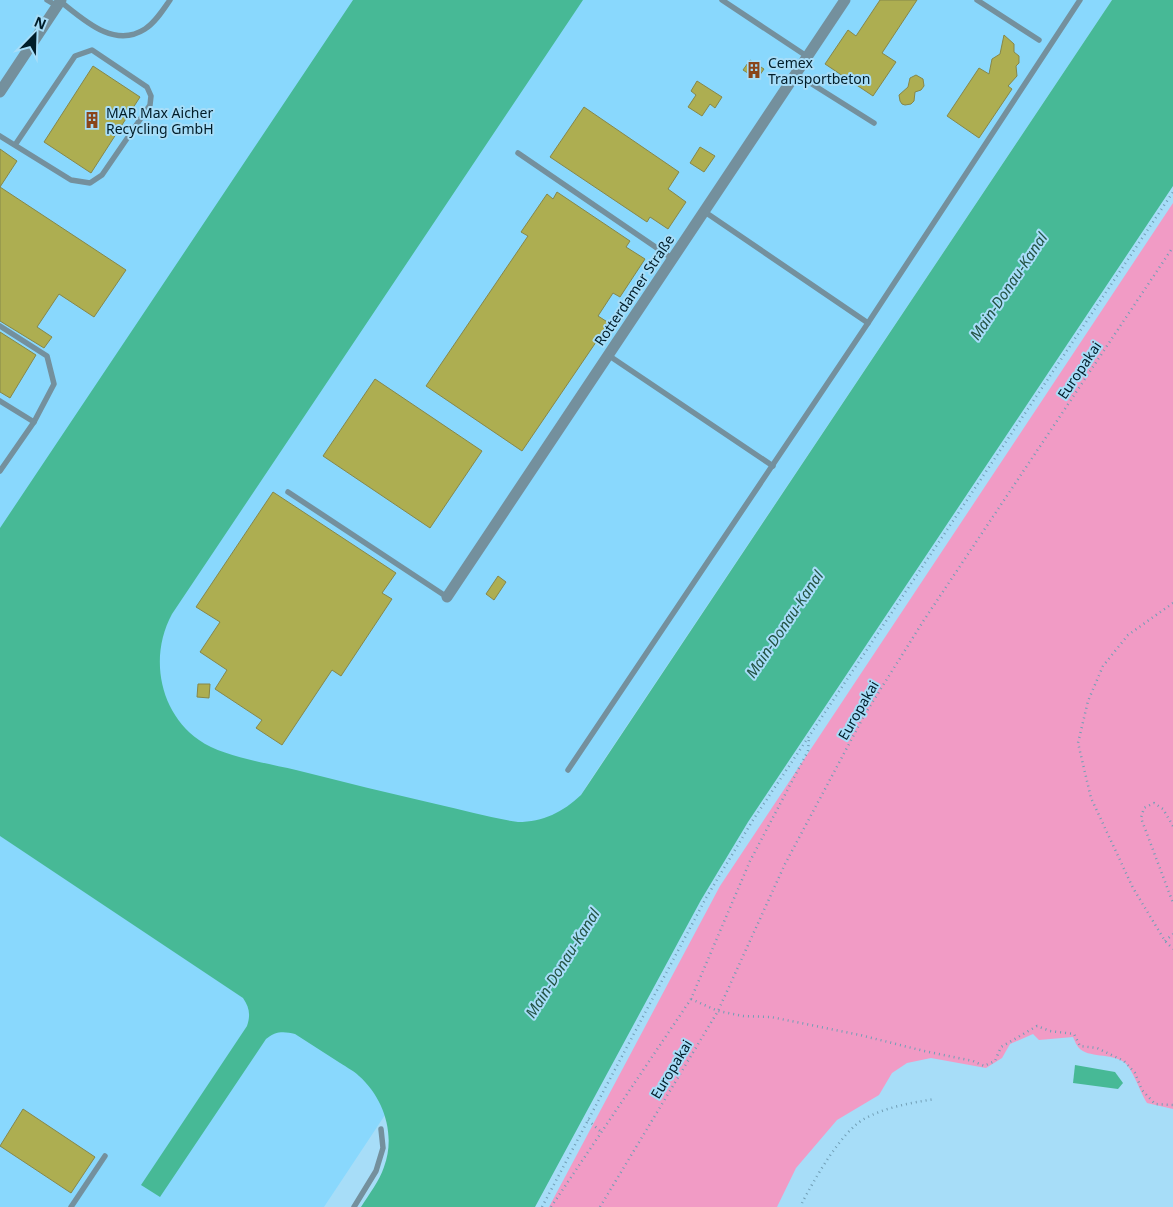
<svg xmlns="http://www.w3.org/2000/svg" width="1173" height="1207" viewBox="0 0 1173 1207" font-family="'Noto Sans',sans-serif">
<rect width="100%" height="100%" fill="#a7ddf8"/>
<!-- built -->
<path fill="#89d8fd" d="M0,0H1112L589,782L385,1115L324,1207H0Z"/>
<!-- green -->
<path fill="#f19bc5" d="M1173,203V1109L1147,1103C1140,1092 1133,1069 1124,1062C1111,1053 1088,1058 1079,1048C1076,1045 1075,1041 1073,1037L1039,1040L1033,1034L1010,1044L1002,1058L986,1068L931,1058L907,1063L892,1073L879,1095L837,1120L796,1168L777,1207H549L720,886Z"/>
<!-- water -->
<g fill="#47b996">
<path d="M353,0H583L172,614C149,656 159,712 199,740C223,757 267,763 296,770C343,782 389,793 436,804C463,810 490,818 518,822C543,822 563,812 581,795L1112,0H1173V186L748,822L701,900L535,1207H361C369,1194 379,1182 384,1167C396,1135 384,1098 359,1076C353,1070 344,1066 337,1061C323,1052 309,1043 295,1034C284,1031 275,1031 266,1039L160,1197L141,1185L247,1026C251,1014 249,1007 243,998L0,836V528Z"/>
<path d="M1075,1065L1115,1072L1123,1083L1118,1089L1073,1083Z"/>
</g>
<!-- building -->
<g fill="#adae51" stroke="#86874a">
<path d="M880,0H917L882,53L896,62L873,96L825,64L848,30L856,36Z"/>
<path d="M1004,35L1014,44V52L1019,56V63L1016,66L1017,76L1008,86L1012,89L979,138L947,116L979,68L989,74L992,59L1000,54Z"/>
<path d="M750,60L764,69L757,79L743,70Z"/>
<path d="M93,66L140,97L91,173L44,142Z"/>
<path d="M916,75L923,79L924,86L921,90L915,92L914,101L911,104L905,105L902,104L900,101L899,95L908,87L910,78Z"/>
<path d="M697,81L722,97L715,108L710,104L702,116L688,107L696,95L691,91Z"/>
<path d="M584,107L679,172L668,189L686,202L668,229L650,217L647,222L550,157Z"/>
<path d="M700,147L715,156L704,172L690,163Z"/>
<path d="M0,149L17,161L0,187L126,270L94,317L59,294L37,327L52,337L44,348L0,321Z"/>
<path d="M557,192L630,241L626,247L645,259L620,297L613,293L598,316L609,323L522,451L426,386L528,236L521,232L547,194L553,199Z"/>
<path d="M0,332L36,355L10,398L0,392Z"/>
<path d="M375,379L482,451L430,528L323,456Z"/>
<path d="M273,492L396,573L382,593L392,599L341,676L332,670L282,745L256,728L262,720L215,689L227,670L200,652L220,622L196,607Z"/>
<path d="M498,576L506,582L494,600L486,594Z"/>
<path d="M198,684H210L209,698L197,697Z"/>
<path d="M23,1109L95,1157L71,1193L0,1146Z"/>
</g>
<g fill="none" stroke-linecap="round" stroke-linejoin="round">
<!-- path -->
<g stroke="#719eb5" stroke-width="2.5" stroke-dasharray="1 4" stroke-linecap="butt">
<path d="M1173,603L1128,635L1103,666L1088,701L1078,743L1091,798L1133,888L1165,941L1173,949"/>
<path d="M1173,826L1163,809L1154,803L1144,808L1141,818L1173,903"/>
<path d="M1165,941L1173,934"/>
<path d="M691,999L718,1011L743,1016L771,1017L860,1035L924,1051L973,1061L984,1066L995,1061L1001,1047L1037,1026L1050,1031L1074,1034L1080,1046L1097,1048L1124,1061L1135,1073L1142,1090L1155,1104L1173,1105"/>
<path d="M588,1120L601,1132"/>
<path d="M802,1203C814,1180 841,1132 864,1119C886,1107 910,1103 935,1099"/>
<path d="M542,1207L706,898L753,820L1173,192"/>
<path d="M551,1207L691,999L750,861L808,751L809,738"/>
<path d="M600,1207L718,1011L785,864L865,714L924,620L1173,247"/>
</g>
<!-- lane -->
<g stroke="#74909d" stroke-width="5.5">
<path d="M47,0L57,6"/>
<path d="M722,0L808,57"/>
<path d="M977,0L1039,40"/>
<path d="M60,1C84,20 114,49 145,29C155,23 163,10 170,0"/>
<path d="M796,74L874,123"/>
<path d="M0,136L71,180L90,183L102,175L150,105L151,96L147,87L92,50L75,56L15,145"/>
<path d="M518,153L673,259"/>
<path d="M705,212L868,323"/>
<path d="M0,326L47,356L54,384L34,422L0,471"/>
<path d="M608,355L773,466"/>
<path d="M0,401L34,422"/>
<path d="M288,492L447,597"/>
<path d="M568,770L868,323L1080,0"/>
<path d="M71,1207L105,1156"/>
<path d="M354,1207L376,1171L383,1148L381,1129"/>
</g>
<!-- street -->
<g stroke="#74909d" stroke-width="11">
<path d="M0,92L61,0"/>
<path d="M447,597L845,0"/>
</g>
</g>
<!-- icons -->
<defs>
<g id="building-bare" transform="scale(1.35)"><path d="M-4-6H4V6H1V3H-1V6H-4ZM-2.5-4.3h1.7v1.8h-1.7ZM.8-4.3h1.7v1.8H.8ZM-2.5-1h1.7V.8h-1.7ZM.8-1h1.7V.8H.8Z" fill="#8a451a" stroke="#a7ddf8" stroke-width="2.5" paint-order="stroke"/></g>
</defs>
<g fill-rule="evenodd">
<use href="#building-bare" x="754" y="70"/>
<use href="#building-bare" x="92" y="120"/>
</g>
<g text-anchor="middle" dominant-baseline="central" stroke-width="4" stroke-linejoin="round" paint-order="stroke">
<!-- poi labels -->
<g font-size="14" fill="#011d29" stroke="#a7ddf8" text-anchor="start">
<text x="768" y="62">Cemex<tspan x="768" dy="16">Transportbeton</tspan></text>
<text x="106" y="112">MAR Max Aicher<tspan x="106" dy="16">Recycling GmbH</tspan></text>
</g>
<!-- street labels -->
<g font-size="14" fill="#011d29" stroke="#a7ddf8">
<text transform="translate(634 290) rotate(-56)">Rotterdamer Straße</text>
<text transform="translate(1079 370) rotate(-56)">Europakai</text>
<text transform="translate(858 710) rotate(-60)">Europakai</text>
<text transform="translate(671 1069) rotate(-59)">Europakai</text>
</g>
<!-- water labels -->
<g font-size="15" font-style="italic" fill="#245344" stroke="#a7ddf8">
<text transform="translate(1008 286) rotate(-56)">Main-Donau-Kanal</text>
<text transform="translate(784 624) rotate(-56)">Main-Donau-Kanal</text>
<text transform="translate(562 963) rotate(-58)">Main-Donau-Kanal</text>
</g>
</g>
<!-- north arrow -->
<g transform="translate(35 35) rotate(23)" stroke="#a7ddf8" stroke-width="4" paint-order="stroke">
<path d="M0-4L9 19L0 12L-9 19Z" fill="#011d29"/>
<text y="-8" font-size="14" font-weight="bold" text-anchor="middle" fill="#011d29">N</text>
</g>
</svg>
